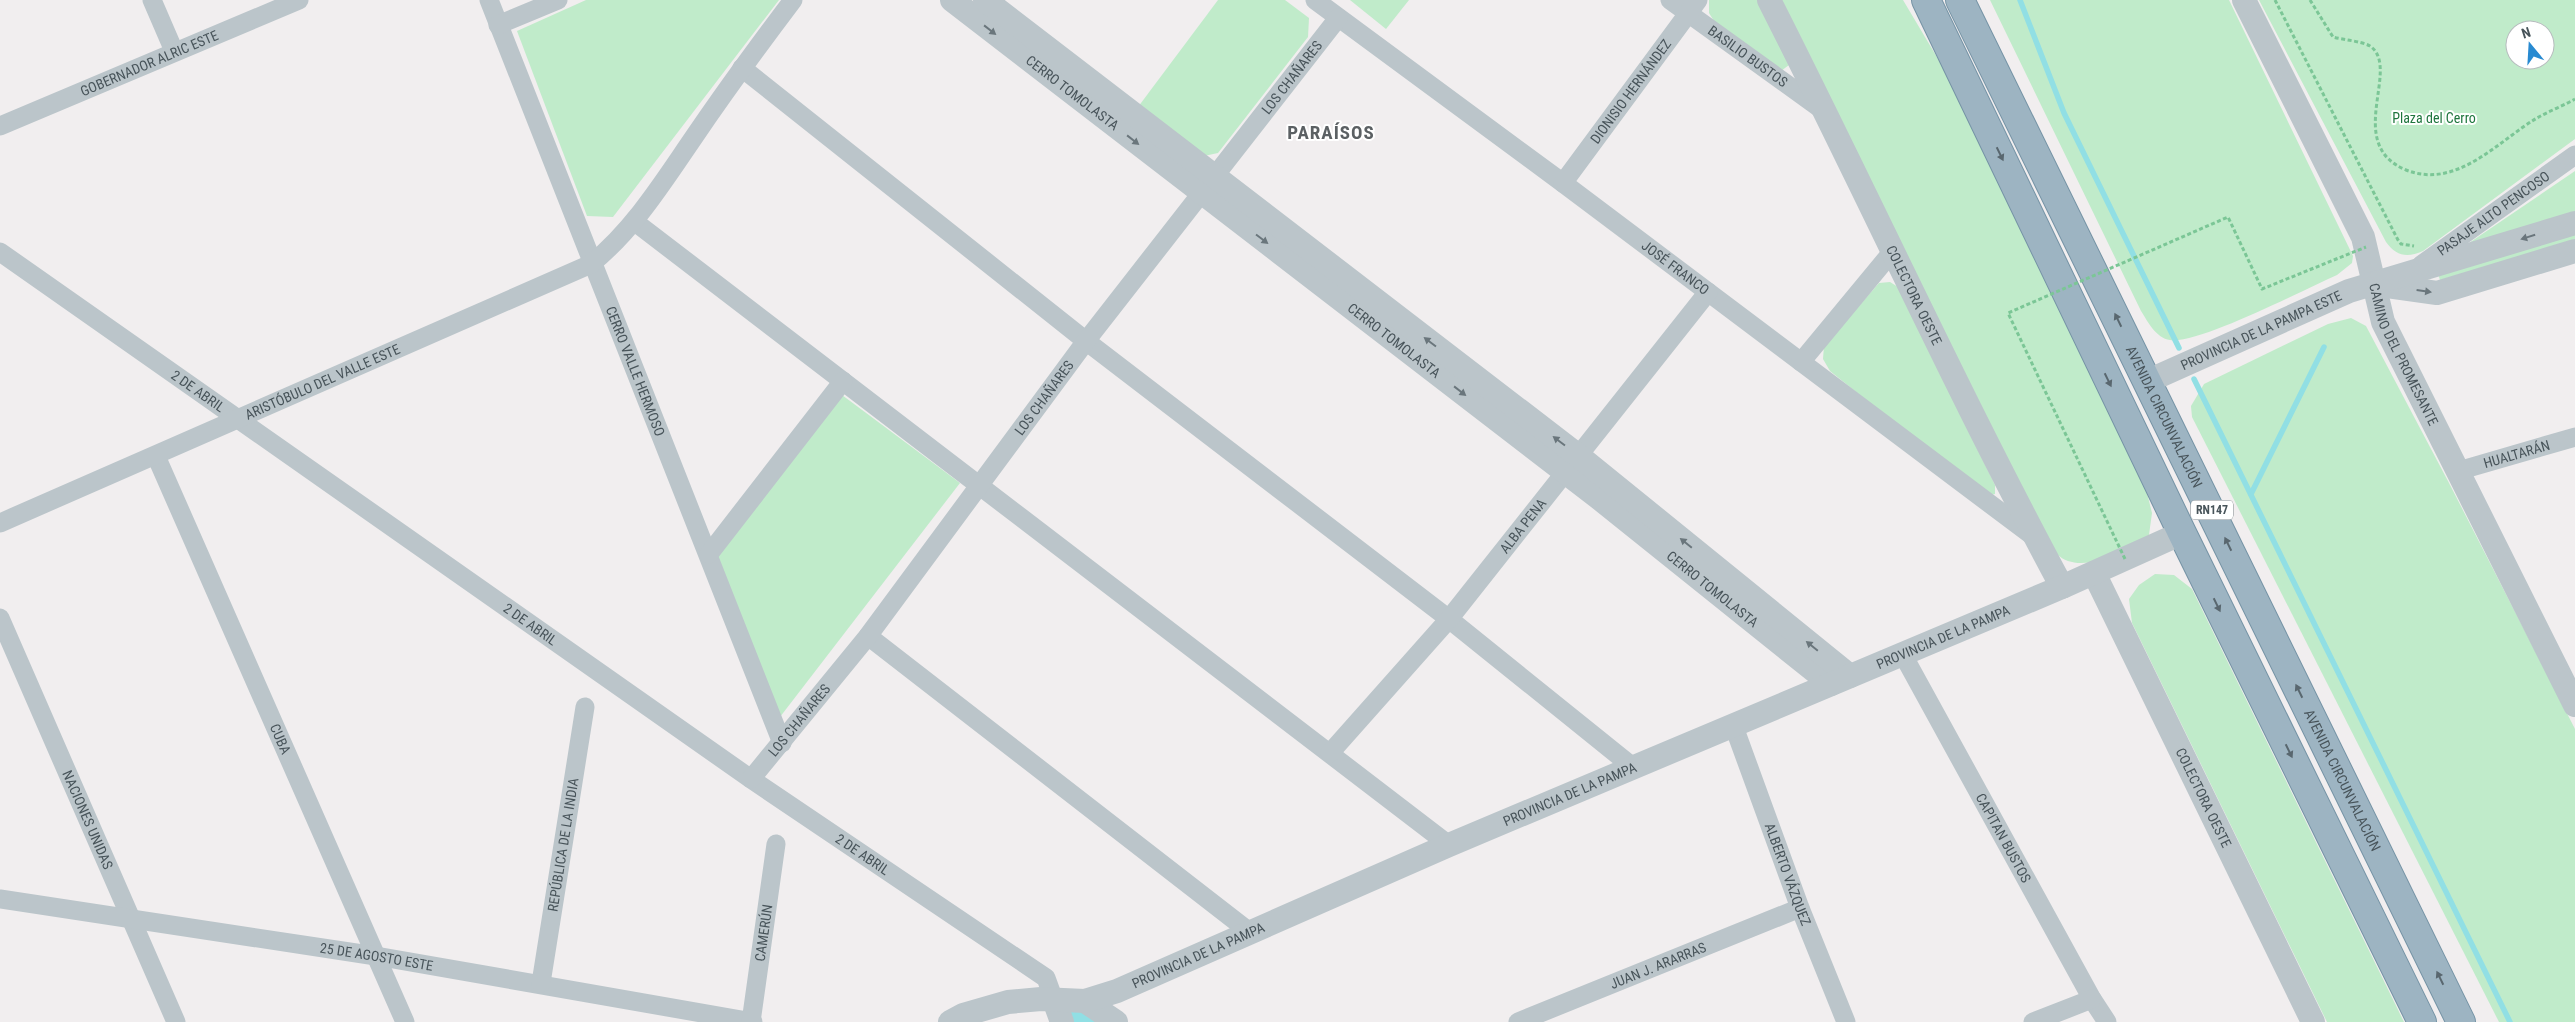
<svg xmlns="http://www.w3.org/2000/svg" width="2575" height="1022" viewBox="0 0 2575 1022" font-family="'Roboto Condensed',sans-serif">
<rect width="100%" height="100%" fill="#f1eeef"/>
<!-- green -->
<g fill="#c0ebca" fill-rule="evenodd">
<path d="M586,0H779L613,217L587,216L517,31Z"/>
<path d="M1218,0H1285L1309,18L1308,37L1218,153L1204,156L1138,107Z"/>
<path d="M1350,0H1409L1386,29Z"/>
<path d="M1759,0L1789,65L1781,71L1714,21L1709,13V0Z"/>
<path d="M1778,0H1903L1947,74L2144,481L2152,513L2148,542C2125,552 2078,576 2057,554C2050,548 2046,539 2041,532Z"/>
<path d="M1990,0H2229L2353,256L2352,263L2337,275C2305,289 2198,345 2170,340C2156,338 2148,322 2141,311Z"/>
<path d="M2259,0H2575V139L2423,251C2407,258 2396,256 2386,242ZM2515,30H2545V60H2515Z"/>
<path d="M2575,171V213L2469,243Z"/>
<path d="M2575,233V240L2440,280L2438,274Z"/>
<path d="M1890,282L1898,287L1995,485V494L1986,496L1830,371L1823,359L1824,346L1879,283Z"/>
<path d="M2351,318L2366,326L2449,483L2575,729V1022H2499L2192,417L2191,406L2204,384L2328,324Z"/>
<path d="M842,395L960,483L780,717L716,558Z"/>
<path d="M2155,574L2174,575L2192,589L2404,1022H2327L2132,623L2129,599L2139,585Z"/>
</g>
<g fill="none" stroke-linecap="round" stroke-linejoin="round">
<!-- stream -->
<g stroke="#91dfe4" stroke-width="5.5">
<path d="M2020,0L2064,113L2179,348"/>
<path d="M2194,379L2510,1022"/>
<path d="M2251,494L2324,347"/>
</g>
<!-- canal -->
<path stroke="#91dfe4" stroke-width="20" d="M1073,1011L1090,1022"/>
<!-- trunk casing -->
<g stroke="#7593a5" stroke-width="30">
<g id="trunk">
<path d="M1926,0L2182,533L2422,1022"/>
<path id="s26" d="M1960,0L2461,1022"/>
</g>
</g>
<!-- path -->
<g stroke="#7bc696" stroke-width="3" stroke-dasharray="4 2.5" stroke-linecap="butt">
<path d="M2275,0L2398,240L2401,244L2414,246"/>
<path d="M2310,0L2333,37C2344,40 2361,41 2370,46C2402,68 2343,144 2406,170C2457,190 2498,141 2537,118C2549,111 2563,106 2575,99"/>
</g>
<!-- minor -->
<g stroke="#bbc5ca" stroke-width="19">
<path d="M152,0L174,51"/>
<path id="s1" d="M489,0L782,743"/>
<path id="s2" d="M1315,0L1563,183L2034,537"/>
<path id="s3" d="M1670,0L1824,111"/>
<path d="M498,25L558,0"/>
<path d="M742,68L1086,341L1449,619L1634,768"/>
<path id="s4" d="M0,126L299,0"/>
<path id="s5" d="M1563,183L1698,0"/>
<path d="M635,222L1449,845"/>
<path id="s6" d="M0,252L751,779L1046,978L1054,1000"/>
<path id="s7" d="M2421,265L2575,155"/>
<path d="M1801,362L1892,252"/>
<path id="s8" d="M156,456L405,1022"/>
<path id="s9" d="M2458,471L2575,437"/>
<path id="s10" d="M0,523L591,264C634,229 663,182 694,137C726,90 759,45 793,0"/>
<path d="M709,554L843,381"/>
<path id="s11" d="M0,618L176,1022"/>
<path d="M868,636L1251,933"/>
<path id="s12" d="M1902,653L2092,999L2107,1022"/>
<path id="s13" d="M1733,724L1800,908L1846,1022"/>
<path id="s14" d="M1330,753L1449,619L1708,292"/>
<path id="s15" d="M751,779L868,636L1086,341L1338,18"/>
<path id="s16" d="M0,899L376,956L753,1022"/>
<path id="s17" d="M541,983L585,707"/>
<path id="s18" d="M751,1022L776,844"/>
<path id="s19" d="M1518,1022L1800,908"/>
<path d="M2033,1022L2092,999"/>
</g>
<!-- tertiary -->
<g stroke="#bbc5ca" stroke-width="24">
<path id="s20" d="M952,0L1599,498L1831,684"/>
<path d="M985,0L1580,457L1850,676"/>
<path id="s21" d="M1769,0C1868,195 1958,394 2062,587"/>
<path id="s22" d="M2244,0L2363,237L2383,322L2575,705"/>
<path d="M2380,285L2437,293L2575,251"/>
<path id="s23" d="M2148,381L2349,291L2575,223"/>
<path id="s24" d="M2094,573L2313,1022"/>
<path d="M1054,1000L1062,1022"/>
<path d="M1085,1001L1116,1022"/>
<path id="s25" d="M950,1022L963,1015L1008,1002L1041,999L1085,1001L1117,991L1449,845L2062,587L2182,533"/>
</g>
<!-- trunk -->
<use href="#trunk" stroke="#9db4c2" stroke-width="28"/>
<!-- path-bridge -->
<path stroke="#7bc696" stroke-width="3" stroke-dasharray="4 2.5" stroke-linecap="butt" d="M2125,559L2008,313L2228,217L2262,289L2366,247"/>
</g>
<!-- one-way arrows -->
<defs><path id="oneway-solid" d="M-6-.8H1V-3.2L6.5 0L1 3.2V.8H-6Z" transform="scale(1.25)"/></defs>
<g fill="#6a767c">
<use href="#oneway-solid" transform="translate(990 30) rotate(38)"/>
<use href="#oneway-solid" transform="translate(1133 140) rotate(38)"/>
<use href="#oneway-solid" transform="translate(2528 237) rotate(163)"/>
<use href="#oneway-solid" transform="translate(1262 239) rotate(37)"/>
<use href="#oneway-solid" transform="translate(2424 291) rotate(8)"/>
<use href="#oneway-solid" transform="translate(1430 342) rotate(-143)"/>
<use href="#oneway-solid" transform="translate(1460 391) rotate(38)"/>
<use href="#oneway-solid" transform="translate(1559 441) rotate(-143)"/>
<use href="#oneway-solid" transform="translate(1686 543) rotate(-141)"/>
<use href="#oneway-solid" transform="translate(1812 646) rotate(-141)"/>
</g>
<g fill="#59676f">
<use href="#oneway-solid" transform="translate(2000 154) rotate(64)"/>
<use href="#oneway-solid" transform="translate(2118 320) rotate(-116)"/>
<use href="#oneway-solid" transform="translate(2108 380) rotate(64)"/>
<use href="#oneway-solid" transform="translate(2228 544) rotate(-116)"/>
<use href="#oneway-solid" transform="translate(2217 605) rotate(64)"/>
<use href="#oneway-solid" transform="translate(2299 691) rotate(-116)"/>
<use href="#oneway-solid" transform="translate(2289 751) rotate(64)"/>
<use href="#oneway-solid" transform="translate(2440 978) rotate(-116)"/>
</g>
<g text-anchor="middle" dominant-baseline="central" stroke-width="4" stroke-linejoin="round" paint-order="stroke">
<!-- shield labels -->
<rect fill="#fff" stroke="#7f878c" stroke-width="1" x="2191" y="500.5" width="42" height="19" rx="4"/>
<g font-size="12" font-weight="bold" fill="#48545a">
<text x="2212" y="510">RN147</text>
</g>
<!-- street labels -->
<g font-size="14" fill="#48545a" stroke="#fff">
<text stroke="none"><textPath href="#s3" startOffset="96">BASILIO BUSTOS</textPath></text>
<text stroke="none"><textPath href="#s4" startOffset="162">GOBERNADOR ALRIC ESTE</textPath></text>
<text stroke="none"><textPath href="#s15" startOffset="886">LOS CHAÑARES</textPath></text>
<text stroke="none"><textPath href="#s5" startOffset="114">DIONISIO HERNÁNDEZ</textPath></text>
<text stroke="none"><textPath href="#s20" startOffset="152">CERRO TOMOLASTA</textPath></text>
<text stroke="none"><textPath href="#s7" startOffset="89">PASAJE ALTO PENCOSO</textPath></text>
<text stroke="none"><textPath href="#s2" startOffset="449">JOSÉ FRANCO</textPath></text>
<text stroke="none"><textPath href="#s21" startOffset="329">COLECTORA OESTE</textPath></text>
<text stroke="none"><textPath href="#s23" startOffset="124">PROVINCIA DE LA PAMPA ESTE</textPath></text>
<text stroke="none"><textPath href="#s20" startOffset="558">CERRO TOMOLASTA</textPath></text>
<text stroke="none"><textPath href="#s22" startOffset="390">CAMINO DEL PROMESANTE</textPath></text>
<text stroke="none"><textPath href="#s1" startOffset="399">CERRO VALLE HERMOSO</textPath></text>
<text stroke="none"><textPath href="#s10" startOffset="352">ARISTÓBULO DEL VALLE ESTE</textPath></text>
<text stroke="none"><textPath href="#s6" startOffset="242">2 DE ABRIL</textPath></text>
<text stroke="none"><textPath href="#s15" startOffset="481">LOS CHAÑARES</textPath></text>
<text stroke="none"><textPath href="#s26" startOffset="464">AVENIDA CIRCUNVALACIÓN</textPath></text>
<text stroke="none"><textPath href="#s9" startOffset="61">HUALTARÁN</textPath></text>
<text stroke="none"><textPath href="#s14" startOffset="298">ALBA PENA</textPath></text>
<text stroke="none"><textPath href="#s20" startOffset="962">CERRO TOMOLASTA</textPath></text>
<text stroke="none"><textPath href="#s6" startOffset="648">2 DE ABRIL</textPath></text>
<text stroke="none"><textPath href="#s25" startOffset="1071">PROVINCIA DE LA PAMPA</textPath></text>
<text stroke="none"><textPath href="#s15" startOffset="76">LOS CHAÑARES</textPath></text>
<text stroke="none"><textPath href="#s8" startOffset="309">CUBA</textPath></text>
<text stroke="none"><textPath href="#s26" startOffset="869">AVENIDA CIRCUNVALACIÓN</textPath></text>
<text stroke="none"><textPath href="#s25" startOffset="666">PROVINCIA DE LA PAMPA</textPath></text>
<text stroke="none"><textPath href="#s24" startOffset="250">COLECTORA OESTE</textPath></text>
<text stroke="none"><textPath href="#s11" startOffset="220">NACIONES UNIDAS</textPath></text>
<text stroke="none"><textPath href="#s12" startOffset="211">CAPITAN BUSTOS</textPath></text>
<text stroke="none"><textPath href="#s17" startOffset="140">REPÚBLICA DE LA INDIA</textPath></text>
<text stroke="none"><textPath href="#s6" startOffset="1052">2 DE ABRIL</textPath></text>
<text stroke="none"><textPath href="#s13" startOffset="160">ALBERTO VÁZQUEZ</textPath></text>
<text stroke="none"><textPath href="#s18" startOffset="90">CAMERÚN</textPath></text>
<text stroke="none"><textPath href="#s25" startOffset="261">PROVINCIA DE LA PAMPA</textPath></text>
<text stroke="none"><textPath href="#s16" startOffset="381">25 DE AGOSTO ESTE</textPath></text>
<text stroke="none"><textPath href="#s19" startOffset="151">JUAN J. ARARRAS</textPath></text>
</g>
<!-- park labels -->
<g font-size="14" fill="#1e753d" stroke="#fff">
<text x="2434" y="118">Plaza del Cerro</text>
</g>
<!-- district labels -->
<g font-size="19" font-weight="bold" letter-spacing="1" fill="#5b6063" stroke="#fff">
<text x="1331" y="132">PARAÍSOS</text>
</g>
</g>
<!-- north arrow -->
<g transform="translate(2530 45) rotate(342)"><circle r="24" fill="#ffffff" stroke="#b6bbbd"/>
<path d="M0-4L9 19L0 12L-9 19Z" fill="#288ad1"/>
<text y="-8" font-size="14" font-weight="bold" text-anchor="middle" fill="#48545a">N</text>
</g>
</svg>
